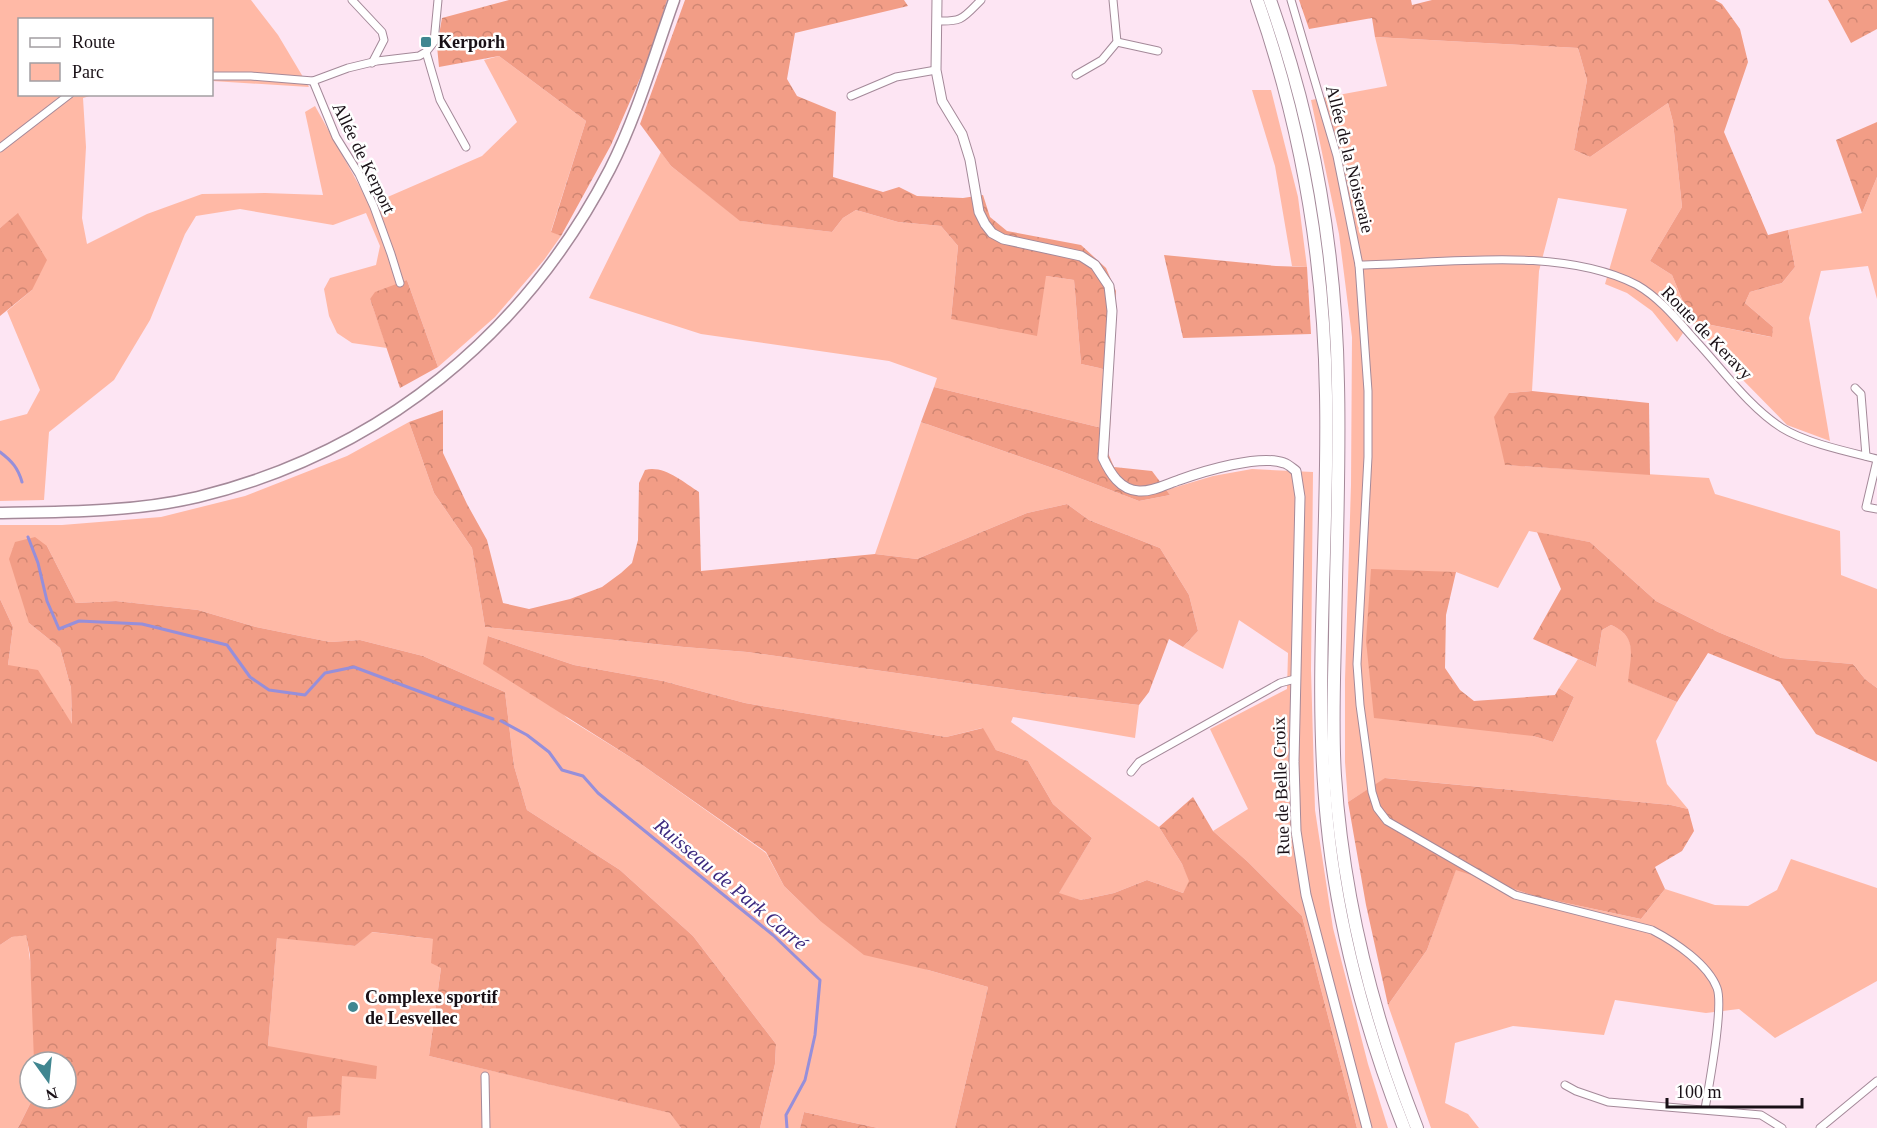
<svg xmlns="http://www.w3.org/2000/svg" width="1877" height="1128" viewBox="0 0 1877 1128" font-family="'Times New Roman',serif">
<defs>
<pattern id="forest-crowns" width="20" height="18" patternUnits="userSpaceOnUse" patternTransform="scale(1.5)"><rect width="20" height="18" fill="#f29d86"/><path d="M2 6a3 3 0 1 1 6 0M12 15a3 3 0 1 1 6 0" fill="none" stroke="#cf8673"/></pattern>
</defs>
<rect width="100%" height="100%" fill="#fde5f3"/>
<!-- green -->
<g fill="#ffb9a6">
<path d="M0,0H251L278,35L309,87L212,81V20H20V94L93,95L83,98L86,147L82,218L87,244L147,214L202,194L265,193L323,195L305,112L315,106L369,203L383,199L482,156L517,122L484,60L499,56L586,121L551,231L561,236L544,260L495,317L438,367L407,280L370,299L387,348L352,343L337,333L329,316L324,289L330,278L376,265L380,246L366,213L333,225L240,209L196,216L185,234L150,320L114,380L49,432L44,500L0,501V421L27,414L40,390L7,311L32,290L19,214L0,228Z"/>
<path d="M1375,37L1578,48L1587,80L1574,150L1590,157L1668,103L1673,122L1682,207L1650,261L1672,275L1691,321L1771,337L1773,327L1745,303L1750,292L1782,283L1795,267L1788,230L1862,213L1877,177V299L1868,266L1821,271L1809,318L1830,441L1787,425L1738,375L1691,321L1677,342L1652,311L1627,293L1605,284L1627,209L1558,198L1539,271L1532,391L1509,393L1505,465L1709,478L1715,494L1840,531L1841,575L1877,589V688L1865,679L1853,664L1781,658L1718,632L1656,601L1590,542L1529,531L1498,588L1456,572L1366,641L1533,736L1553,742L1574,697L1559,688L1578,659L1596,667L1602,630L1611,625C1639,637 1631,657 1629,682L1677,702L1656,741L1667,784L1688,809L1671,805L1386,778L1348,802L1345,762V680L1351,485L1352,337L1339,234L1311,100L1387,86Z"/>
<path d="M1252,90H1271L1298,197L1307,267L1292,266L1275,166Z"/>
<path d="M661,152L671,166L741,221L832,232L843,218L856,210L898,222L941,226L958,246L951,319L1046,276L1074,280L1081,364L1113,371L1110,430L934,387L937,378L889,361L701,334L589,298Z"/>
<path d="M409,422L434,493L472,548L485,627L684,647L747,652L1023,691L1139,705L1135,738L1013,717L1011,722L1159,827L1182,864L1190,881L1183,893L1147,880L1114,893L1081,900L1058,894L1092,838L1053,804L1028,761L996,750L982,728L946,737L745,703L663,681L574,665L488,636L567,718L638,762L766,853L784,886L819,920L928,970L988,987L955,1128H878L804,1112L800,1128H760L775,1064L776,1044L693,936L620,870L527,810L514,766L505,692L423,656L360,640L330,642L256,627L198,610L116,601L76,603L47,546L29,623L60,648L71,688L72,726L8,665L13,627L0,599V525H62L161,517L245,496L347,456Z"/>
<path d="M921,422L1061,471L1139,501L1170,495L1166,490L1213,476L1252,469L1313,472L1311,670L1315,810L1333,928L1368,1064L1388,1128H1357L1302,916L1248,862L1213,831L1248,809L1210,729L1287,689L1288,653L1239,620L1223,669L1183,647L1198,631L1189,595L1160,548L1089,520L1067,504L1027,513L917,559L875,554Z"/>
<path d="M1791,859L1877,888V981L1775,1038L1739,1009L1706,1013L1615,1000L1604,1035L1513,1026L1455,1043L1445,1103L1468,1114L1479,1128H1431L1388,1005L1427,950L1456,869L1538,897L1641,919L1665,889L1715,905L1748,906L1777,890Z"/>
<path d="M371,932L433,939L441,968L429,1056L671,1113L681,1128H307L308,1117L268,1046L277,937L355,946Z"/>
<path d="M26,934C34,976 34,1020 34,1062H30V1098H33L18,1128H0V945L12,937Z"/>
</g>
<!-- forest -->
<g fill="url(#forest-crowns)">
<path d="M509,0H667L649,58L611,145L561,236L551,232L586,121L499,56L439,67L437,46L442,18Z"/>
<path d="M685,0H904L908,6L795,33L787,79L797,96L836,112L833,177L883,192L899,187L917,196L963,198L983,195L990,217L1007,231L1081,245L1106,268L1116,291L1113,371L1081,364L1074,280L1046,276L1037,336L951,319L958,246L941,226L898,222L856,210L843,218L832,232L740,221L671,166L640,124Z"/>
<path d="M1299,0H1411L1412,5L1432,0H1715L1722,4L1740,29L1748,62L1724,132L1768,235L1788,230L1795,267L1782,283L1750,292L1745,303L1773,327L1772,337L1691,321L1672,275L1650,261L1682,207L1673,122L1668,103L1590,157L1574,150L1587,80L1578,48L1375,37L1372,18L1309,29Z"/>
<path d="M1828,0H1877V29L1851,43Z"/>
<path d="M1877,122V177L1862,213L1836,140Z"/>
<path d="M18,213L47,260L32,290L0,316V228Z"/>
<path d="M1164,255L1276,266L1307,267L1311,334L1183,338Z"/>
<path d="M407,280L438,367L400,388L370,299L375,292Z"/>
<path d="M934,387L1110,430L1108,453L1114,467L1152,471L1170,495L1139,501L1061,471L921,422Z"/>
<path d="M1532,391L1649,403L1650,475L1505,465L1494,417L1509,393Z"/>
<path d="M443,410V453L467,504L487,540L503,603L529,609L570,599L602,587L621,573L632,563L638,540L639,483L645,470C664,465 683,482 699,492L701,571L875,554L917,559L1027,513L1067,504L1089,520L1160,548L1189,595L1198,631L1183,647L1169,639L1149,692L1139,705L1023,691L747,652L684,647L485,627L472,548L434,493L409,422Z"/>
<path d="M1537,532L1590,542L1656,601L1718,632L1781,658L1853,664L1865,679L1877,688V762L1816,734L1780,682L1708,653L1677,702L1628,682C1630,657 1639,637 1611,625L1602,630L1596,667L1533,639L1561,589Z"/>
<path d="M35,537L47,546L76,603L116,601L198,610L256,627L330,642L360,640L423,656L505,692L514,766L527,810L620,870L693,936L776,1044L775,1064L760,1128H681L670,1113L429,1056L441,968L431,963L433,939L372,932L355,946L277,938L268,1046L377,1066L376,1079L342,1076L340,1115L308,1117L307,1128H18L33,1098H66V1062H34L30,955L26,935L12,937L0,945V599L13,627L8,665L38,670L72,724L71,688L60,648L29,623L9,559L15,542Z"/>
<path d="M1371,569L1456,572L1446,615L1445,668L1460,690L1474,701L1555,695L1559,688L1574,697L1553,742L1533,736L1374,718L1366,641Z"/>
<path d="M488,636L574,665L663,681L745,703L946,737L983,728L996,750L1028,761L1053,804L1092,838L1059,893L1081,900L1114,893L1147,880L1183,893L1189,881L1182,864L1159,827L1193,797L1213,831L1248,862L1302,916L1357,1128H955L988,987L928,970L864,955L819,920L784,886L766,852L638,762L483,664Z"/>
<path d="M1385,778L1671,805L1688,809L1694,831L1682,851L1655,867L1665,889L1641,919L1538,897L1456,870L1427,950L1388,1005L1366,905L1348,802Z"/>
<path d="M804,1112L878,1128H800Z"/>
</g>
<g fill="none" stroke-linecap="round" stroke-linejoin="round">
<!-- stream -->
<g stroke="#968fda" stroke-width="3">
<path d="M0,452C12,461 18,468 22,482"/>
<path d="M28,537L38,563L47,601L59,629L79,621L142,624L227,645L250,677L269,690L305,695L325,673L354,667L493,719"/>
<path d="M501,721L527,735L549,752L562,770L583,776L598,793L773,935L820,980L815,1035L805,1080L786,1115L787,1128"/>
</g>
<!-- minor casing -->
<g stroke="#a48999" stroke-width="9">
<g id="minor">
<path d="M352,0L382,32L384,40L372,63"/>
<path d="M1291,0L1337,156L1359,265L1368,391V457L1357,664L1360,705L1372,792L1377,808L1387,821L1515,895L1652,930C1675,942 1708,964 1717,988C1724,1007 1709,1085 1705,1109"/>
<path d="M937,21C963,22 963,18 981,0"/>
<path d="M1117,42L1158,51"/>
<path d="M426,52L440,100L466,147"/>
<path d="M1076,75L1102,60L1117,42L1113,0"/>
<path d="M212,76H251L313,81L348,68L377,61L419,56L426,52L434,42L438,0"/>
<path d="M313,81L336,137L359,174L374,207L391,254L400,283"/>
<path d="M851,96L896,77L936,70"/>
<path d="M0,148L70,94"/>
<path d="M1359,265C1444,264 1559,245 1637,285C1660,298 1679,322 1696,341C1723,370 1749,407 1782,428C1806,443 1849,452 1877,459"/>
<path d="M1855,388L1861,394L1866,456"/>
<path d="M1877,460L1866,507L1877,509"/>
<path d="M1131,772L1139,762L1280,683L1295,679"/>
<path d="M485,1076L486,1128"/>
<path d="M1565,1085L1576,1091L1608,1102L1761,1115L1782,1128"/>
<path d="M1820,1128L1877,1081"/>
</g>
</g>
<!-- tertiary casing -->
<g stroke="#a48999" stroke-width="11">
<path id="tertiary" d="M937,0L936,70L942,101L962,134L970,160L979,212L985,224L992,233L1003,239L1081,256L1095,265L1109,286L1112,311L1103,458C1110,473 1120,490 1139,491C1152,492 1167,484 1179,480C1204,471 1260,454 1284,463C1288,464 1292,468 1296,471L1300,497L1294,762L1296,831L1306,895L1367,1128"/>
</g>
<!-- secondary casing -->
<g stroke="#a48999" stroke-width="13">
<path id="secondary" d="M0,513C66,512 134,512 198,497C381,452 524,335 610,169C637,116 654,56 674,0"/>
</g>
<!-- trunk casing -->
<g stroke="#a48999" stroke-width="14">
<g id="trunk">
<path d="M1257,0C1302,128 1324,260 1326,395C1329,537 1313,680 1327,821C1337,924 1366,1032 1404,1128"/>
<path d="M1270,0C1314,123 1336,254 1338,384C1340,468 1336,553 1335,637C1334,683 1332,730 1335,776C1343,896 1373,1016 1417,1128"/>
</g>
</g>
<!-- minor -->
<use href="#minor" stroke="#fff" stroke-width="7"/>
<!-- tertiary -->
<use href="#tertiary" stroke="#fff" stroke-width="9"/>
<!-- secondary -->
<use href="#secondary" stroke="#fff" stroke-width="10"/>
<!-- trunk -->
<use href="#trunk" stroke="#fff" stroke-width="12"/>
</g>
<!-- markers -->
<g fill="#408690" stroke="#fff" stroke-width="2">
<rect x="420" y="36" width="12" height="12" rx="3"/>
<circle cx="353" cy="1007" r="6"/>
</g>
<g text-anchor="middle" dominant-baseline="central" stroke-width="5" stroke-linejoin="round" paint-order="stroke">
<!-- poi labels -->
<g font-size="18" font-weight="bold" fill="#191016" stroke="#fff" text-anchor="start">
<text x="438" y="42">Kerporh</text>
<text x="365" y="997">Complexe sportif<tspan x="365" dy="21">de Lesvellec</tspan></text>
</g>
<!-- street labels -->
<g font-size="18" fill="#191016" stroke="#fff">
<text transform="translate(364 158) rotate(64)">Allée de Kerport</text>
<text transform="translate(1350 159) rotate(76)">Allée de la Noiseraie</text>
<text transform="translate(1707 333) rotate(46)">Route de Keravy</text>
<text transform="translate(1281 786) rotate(-92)">Rue de Belle Croix</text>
</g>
<!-- water labels -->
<g font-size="20" font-style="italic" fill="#3c297f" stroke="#fff">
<text transform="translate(731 884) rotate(40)">Ruisseau de Park Carré</text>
</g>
</g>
<!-- legend -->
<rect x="18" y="18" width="195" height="78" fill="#ffffff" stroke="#a39fa2" stroke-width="1.5"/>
<rect x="30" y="38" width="30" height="9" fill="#ffffff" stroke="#a39fa2" stroke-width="1.5"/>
<text x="72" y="48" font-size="18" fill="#191016">Route</text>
<rect x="30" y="63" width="30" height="18" fill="#ffb9a6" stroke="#a39fa2" stroke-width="1.5"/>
<text x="72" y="78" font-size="18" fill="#191016">Parc</text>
<!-- north arrow -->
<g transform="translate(48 1080) rotate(165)"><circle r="28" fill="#ffffff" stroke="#a39fa2" stroke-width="1.5"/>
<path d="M0-4.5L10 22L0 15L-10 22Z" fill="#408690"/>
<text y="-9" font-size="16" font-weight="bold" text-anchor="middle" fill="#191016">N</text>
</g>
<!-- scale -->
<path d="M1667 1098v9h135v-9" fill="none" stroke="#191016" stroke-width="3"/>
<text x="1676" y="1098" font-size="18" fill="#191016" stroke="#ffffff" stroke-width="4.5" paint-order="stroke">100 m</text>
</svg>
